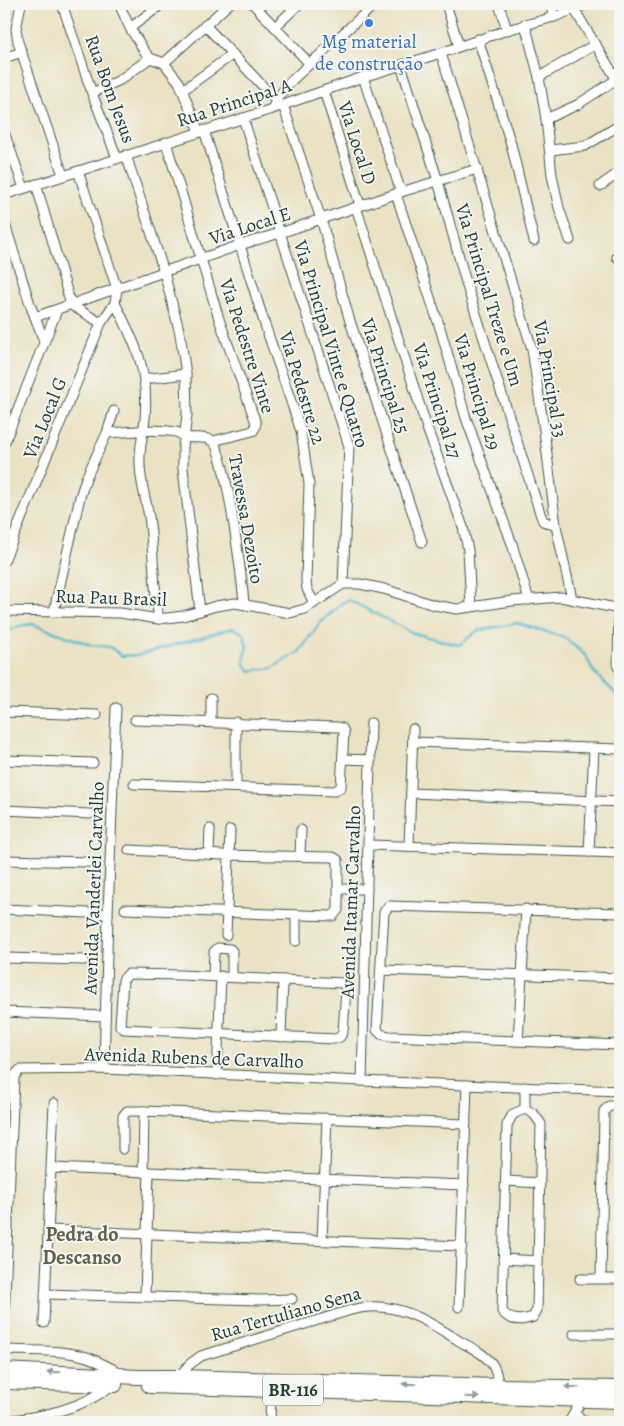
<svg xmlns="http://www.w3.org/2000/svg" width="624" height="1426" viewBox="0 0 624 1426" font-family="Alegreya,serif">
<rect width="100%" height="100%" fill="#f6f6f2"/>
<filter id="ink" filterUnits="userSpaceOnUse"><feTurbulence type="fractalNoise" baseFrequency=".02" numOctaves="2"/><feDisplacementMap in="SourceGraphic" scale="10" xChannelSelector="R" yChannelSelector="G"/><feConvolveMatrix kernelMatrix="1 2 1 2 8 2 1 2 1" color-interpolation-filters="sRGB"/></filter>
<filter id="wash" filterUnits="userSpaceOnUse"><feTurbulence type="fractalNoise" baseFrequency=".0096" numOctaves="4" result="noise"/><feDisplacementMap in="SourceGraphic" scale="20" xChannelSelector="R" yChannelSelector="G"/><feGaussianBlur stdDeviation="1.12" result="paint"/><feColorMatrix in="noise" values="0 0 0 0 0 0 0 0 0 0 0 0 0 0 0 0 0 1.4 0 .05"/><feComposite in="paint" operator="in"/></filter>
<g filter="url(#wash)">
<rect width="100%" height="100%" fill="#ebe2c4"/>
<g fill="none" stroke-linecap="round" stroke-linejoin="round">
<!-- stream -->
<path stroke="#4db6cb" stroke-width="2.5" d="M4,634L19,626L32,624L91,645L110,647L122,656L139,655L233,628L244,634L247,647L244,662L249,671L272,668L299,652L320,623L342,603L349,600L413,633L459,645L477,631L517,623L565,638L586,656L593,671L620,698"/>
</g>
</g>
<g filter="url(#ink)">
<g fill="none" stroke-linecap="round" stroke-linejoin="round">
<!-- minor casing -->
<g stroke="#3e564a" stroke-width="11">
<g id="minor">
<path d="M21,4L16,29L18,42L63,175"/>
<path d="M62,4L92,93L117,158"/>
<path d="M119,4L130,28L145,52L150,58L164,63L179,82L199,132"/>
<path d="M253,4L310,64"/>
<path d="M446,4L459,46"/>
<path d="M499,4L507,30"/>
<path d="M550,4L554,17"/>
<path d="M574,9L620,85"/>
<path d="M525,24L539,77L546,119L552,175L559,208L570,240"/>
<path d="M205,25L276,100"/>
<path d="M276,26L299,4"/>
<path d="M130,28L162,4"/>
<path d="M478,39L511,144L534,241"/>
<path d="M441,53L532,349L544,430L556,526L572,599"/>
<path d="M4,58L22,52"/>
<path d="M164,63L229,4"/>
<path d="M401,65L438,181L467,286L541,516L543,521L556,526"/>
<path d="M363,77L401,192"/>
<path d="M539,77L596,44"/>
<path d="M183,90L233,54"/>
<path d="M324,91L360,205"/>
<path d="M92,93L120,80L150,58"/>
<path d="M283,105L321,219L349,318L422,542"/>
<path d="M272,109L276,100L289,83L375,4"/>
<path d="M243,118L349,446L343,584"/>
<path d="M546,119L577,105L617,79"/>
<path d="M204,130L265,325L301,431L309,484L306,581L307,589L314,603"/>
<path d="M4,132L24,188"/>
<path d="M166,142L219,319L256,423L255,428L253,431L213,441"/>
<path d="M550,150L585,146L620,125"/>
<path d="M126,155L164,272L180,334L186,374L187,415L183,447V469L200,611"/>
<path d="M36,184L71,305L101,323"/>
<path d="M600,186L620,172"/>
<path d="M396,194L441,331L466,418L512,544L529,600"/>
<path d="M4,195L272,109L363,77L441,53L507,30L554,17L587,4"/>
<path d="M356,207L427,428L463,527L468,550L471,607"/>
<path d="M4,221L30,304L44,341"/>
<path d="M617,257L620,256"/>
<path d="M115,303C136,344 149,371 145,419C143,434 139,449 140,464C140,482 146,499 149,517C154,551 153,585 159,619"/>
<path d="M35,317L240,245L280,233L401,192L477,169"/>
<path d="M144,379L186,374"/>
<path d="M107,433C130,432 154,428 176,432C180,433 182,436 186,437C194,439 205,436 212,441C226,449 242,581 244,603"/>
<path d="M4,444L57,310"/>
<path d="M4,561L101,323L115,303L117,289L78,171"/>
<path d="M4,611L120,613L159,619L183,616L216,606L235,603L290,613L305,609L343,584H360L384,589L434,605L457,609L512,601L561,597L620,609"/>
<path d="M54,611L80,497L86,478L107,433L114,411"/>
<path d="M618,667L619,609"/>
<path d="M4,712L97,715"/>
<path d="M211,722V698"/>
<path d="M413,742L620,749"/>
<path d="M343,759L371,760"/>
<path d="M4,760L93,763"/>
<path d="M134,784L335,791L341,787L344,732L342,728L338,727L135,720"/>
<path d="M236,787V722"/>
<path d="M411,793L620,802"/>
<path d="M4,810L90,814"/>
<path d="M369,845L620,853"/>
<path d="M409,846L413,729"/>
<path d="M589,852L594,748"/>
<path d="M209,854L210,829"/>
<path d="M300,856L301,830"/>
<path d="M4,860L89,862"/>
<path d="M339,889H367"/>
<path d="M4,909L108,914"/>
<path d="M125,909L333,916L338,910V860L333,857L223,855L129,850"/>
<path d="M620,913L389,906L384,912L377,1030L381,1034L389,1036L620,1045"/>
<path d="M296,915V941"/>
<path d="M226,935L230,830"/>
<path d="M4,958L84,960"/>
<path d="M381,970L620,978"/>
<path d="M128,974L181,975L343,983L346,988L343,1032L340,1037L335,1039L124,1029L120,1026L123,980Z"/>
<path d="M213,976L214,952L218,948L230,949L232,951V977"/>
<path d="M4,1012L105,1016"/>
<path d="M281,1037L283,980"/>
<path d="M518,1041L526,909"/>
<path d="M104,1069L108,914L116,708"/>
<path d="M217,1075L221,976"/>
<path d="M362,1081L371,723"/>
<path d="M525,1109L534,1114L541,1124L537,1310L533,1317C522,1321 510,1322 502,1311L507,1125L513,1114L525,1109V1087"/>
<path d="M144,1111L466,1124"/>
<path d="M123,1149V1116L127,1111H144L143,1172"/>
<path d="M52,1168L464,1185"/>
<path d="M506,1181L540,1183"/>
<path d="M48,1230L462,1246"/>
<path d="M322,1241L327,1118"/>
<path d="M503,1259L538,1261"/>
<path d="M601,1278L604,1111L609,1106H620"/>
<path d="M580,1279H620"/>
<path d="M45,1294L260,1300L292,1299"/>
<path d="M145,1296L149,1172"/>
<path d="M459,1307L467,1085"/>
<path d="M4,1320L14,1079L15,1075L20,1070L104,1069L362,1081L620,1091"/>
<path d="M44,1323L54,1103"/>
<path d="M574,1334H620"/>
<path d="M4,1350C30,1351 61,1349 87,1357C99,1361 110,1369 123,1373"/>
<path d="M178,1377L190,1364L201,1356L351,1310C392,1298 427,1320 461,1342C472,1348 485,1354 492,1364C497,1371 497,1379 499,1386"/>
<path d="M574,1414L587,1422"/>
<path d="M4,1421C40,1417 83,1409 112,1385"/>
<path d="M270,1422L271,1389"/>
<path d="M569,1422L582,1400"/>
</g>
</g>
<!-- trunk casing -->
<g stroke="#3e564a" stroke-width="16">
<g id="trunk">
<path d="M4,1370L138,1377H178L499,1386L620,1388"/>
<path d="M4,1382L115,1385"/>
<path d="M149,1386C306,1390 463,1397 620,1401"/>
</g>
</g>
<!-- minor -->
<use href="#minor" stroke="#fff" stroke-width="9"/>
<!-- trunk -->
<use href="#trunk" stroke="#fff" stroke-width="14"/>
</g>
<!-- one-way arrows -->
<defs><path id="oneway-solid" d="M-6-.8H1V-3.2L6.5 0L1 3.2V.8H-6Z" transform="scale(1.25)"/></defs>
<g fill="#8f9e9a">
<use href="#oneway-solid" transform="translate(54 1372) rotate(-178)"/>
<use href="#oneway-solid" transform="translate(409 1384) rotate(-178)"/>
<use href="#oneway-solid" transform="translate(572 1387) rotate(-179)"/>
<use href="#oneway-solid" transform="translate(472 1397) rotate(2)"/>
</g>
</g>
<!-- markers -->
<circle fill="#3f7fe0" stroke="#f6f6f2" stroke-width="2" cx="369" cy="23" r="5"/>
<g text-anchor="middle" dominant-baseline="central" stroke-width="4" stroke-linejoin="round" paint-order="stroke">
<!-- shield labels -->
<rect fill="#f6f6f2" stroke="#60746d" stroke-width="1" x="263" y="1374.5" width="60" height="31" rx="4"/>
<g font-size="18" font-weight="bold" fill="#1f3d34">
<text x="293" y="1390">BR-116</text>
</g>
<!-- shop labels -->
<g font-size="19" fill="#366cbe" stroke="#f6f6f2">
<text x="369" y="42">Mg material<tspan x="369" dy="22">de construção</tspan></text>
</g>
<!-- street labels -->
<g font-size="19" fill="#1f3d34" stroke="#f6f6f2">
<text transform="translate(110 89) rotate(70)">Rua Bom Jesus</text>
<text transform="translate(234 103) rotate(-18)">Rua Principal A</text>
<text transform="translate(357 143) rotate(72)">Via Local D</text>
<text transform="translate(250 226) rotate(-18)">Via Local E</text>
<text transform="translate(489 295) rotate(73)">Via Principal Treze e Um</text>
<text transform="translate(331 344) rotate(73)">Via Principal Vinte e Quatro</text>
<text transform="translate(247 346) rotate(72)">Via Pedestre Vinte</text>
<text transform="translate(385 376) rotate(72)">Via Principal 25</text>
<text transform="translate(550 379) rotate(80)">Via Principal 33</text>
<text transform="translate(302 388) rotate(73)">Via Pedestre 22</text>
<text transform="translate(477 392) rotate(73)">Via Principal 29</text>
<text transform="translate(437 401) rotate(72)">Via Principal 27</text>
<text transform="translate(45 418) rotate(-68)">Via Local G</text>
<text transform="translate(246 519) rotate(80)">Travessa Dezoito</text>
<text transform="translate(111 598) rotate(2)">Rua Pau Brasil</text>
<text transform="translate(94 888) rotate(-88)">Avenida Vanderlei Carvalho</text>
<text transform="translate(351 902) rotate(-88)">Avenida Itamar Carvalho</text>
<text transform="translate(194 1058) rotate(2)">Avenida Rubens de Carvalho</text>
<text transform="translate(286 1314) rotate(-16)">Rua Tertuliano Sena</text>
</g>
<!-- neighbourhood labels -->
<g font-size="20" font-weight="bold" fill="#5f614d" stroke="#f6f6f2">
<text x="82" y="1234">Pedra do<tspan x="82" dy="23">Descanso</tspan></text>
</g>
</g>
<!-- margin -->
<rect width="624" height="1426" fill="none" stroke="#f6f6f2" stroke-width="20"/>
</svg>
